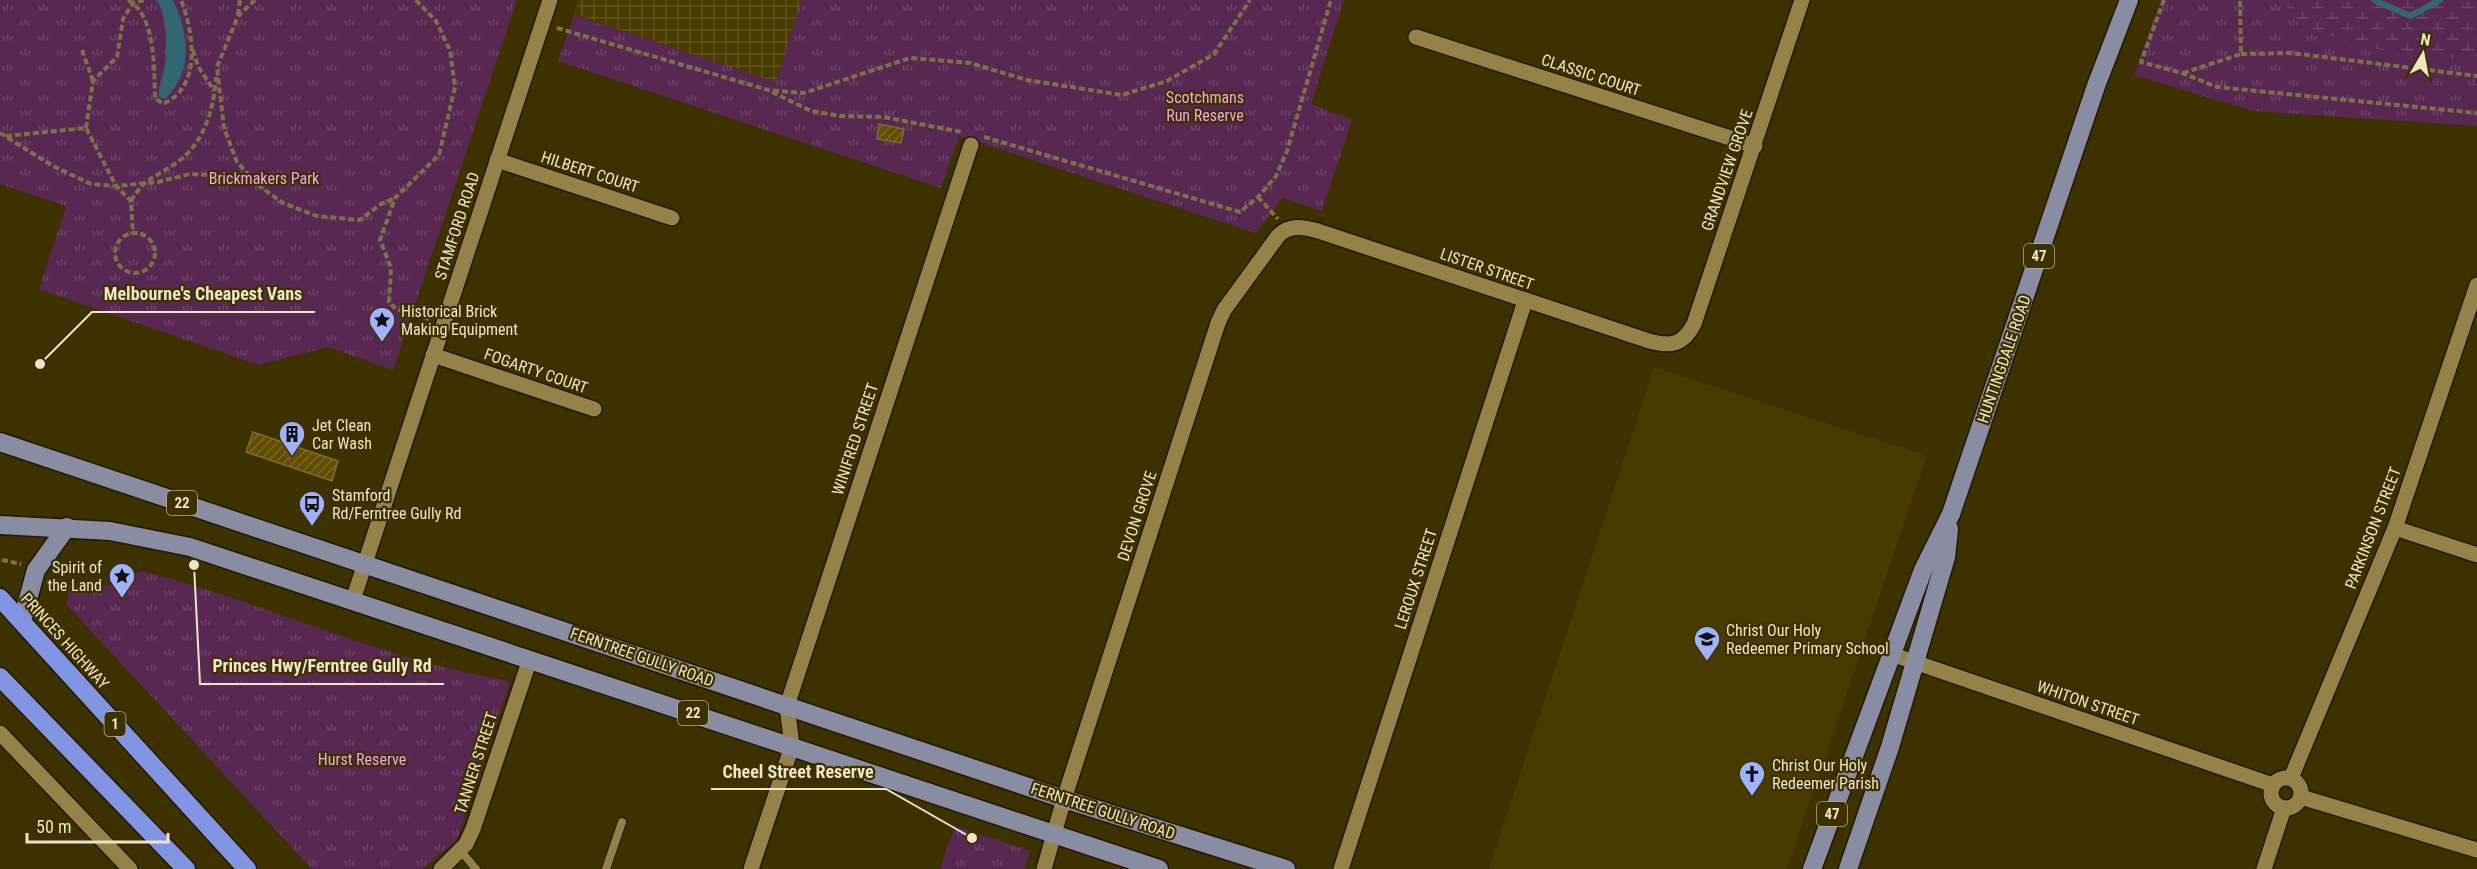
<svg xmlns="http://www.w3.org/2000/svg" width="2477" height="869" viewBox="0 0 2477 869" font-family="'Roboto Condensed',sans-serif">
<defs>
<pattern id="industrial-grid" width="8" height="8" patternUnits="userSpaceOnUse" patternTransform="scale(1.5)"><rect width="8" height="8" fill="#493a00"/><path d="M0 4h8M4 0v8" fill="none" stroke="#645624"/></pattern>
<pattern id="grass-tufts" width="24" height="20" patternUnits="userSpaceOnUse" patternTransform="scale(1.5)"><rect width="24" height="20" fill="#582852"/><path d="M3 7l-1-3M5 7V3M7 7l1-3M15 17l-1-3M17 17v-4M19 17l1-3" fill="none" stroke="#704769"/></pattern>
<pattern id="wetland-marsh" width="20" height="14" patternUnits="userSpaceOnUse" patternTransform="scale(1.5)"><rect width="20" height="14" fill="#582852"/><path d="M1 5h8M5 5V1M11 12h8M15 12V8" fill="none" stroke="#704769"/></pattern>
<pattern id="building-hatch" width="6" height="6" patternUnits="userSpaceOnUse" patternTransform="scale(1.5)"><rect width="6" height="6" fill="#614e04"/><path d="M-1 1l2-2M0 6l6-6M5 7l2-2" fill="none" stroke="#786727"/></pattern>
</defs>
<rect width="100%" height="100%" fill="#3e3100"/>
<!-- built -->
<path fill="#493a00" d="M1654,367L1927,456L1787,869H1489Z"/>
<!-- industrial -->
<path fill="url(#industrial-grid)" d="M579,0H802L776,83L574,14Z"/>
<!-- grass -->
<g fill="url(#grass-tufts)">
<path d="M0,0H517L393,370L328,347L258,365L39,289L66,206L0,184Z"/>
<path d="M802,0H1344L1311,104L1352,120L1322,211L1282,198L1256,233L959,136L941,188L558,61L574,15L776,82Z"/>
<path d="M2161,0H2477V126L2253,111L2134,75Z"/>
<path d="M142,571C267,603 383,660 510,681L457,839L423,869H312L66,604L70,584L97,590Z"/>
<path d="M955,826L1030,851L1024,869H940Z"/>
</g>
<!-- wetland -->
<path fill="url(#wetland-marsh)" d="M2288,0H2477V54L2427,63L2321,33L2287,16Z"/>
<!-- water -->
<path fill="#326670" d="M156,0H173C189,33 194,72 165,99L159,97C158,86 162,80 164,69C168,52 167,12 156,0Z"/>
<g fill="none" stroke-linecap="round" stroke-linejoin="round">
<!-- stream -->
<path stroke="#326670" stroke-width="6" d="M2374,0L2410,16L2440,0"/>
</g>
<!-- building -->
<g fill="url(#building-hatch)" stroke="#7e6c32" stroke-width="1.5">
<path d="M879,124L904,129L901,143L877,139Z"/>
<path d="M253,432L338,461L332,481L246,452Z"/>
</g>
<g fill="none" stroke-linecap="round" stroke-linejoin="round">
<!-- lane casing -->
<g stroke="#221900" stroke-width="10">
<g id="lane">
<path d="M460,850L476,869"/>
<path d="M606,869L622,822"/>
</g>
</g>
<!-- street casing -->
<g stroke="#221900" stroke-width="18">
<g id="street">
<path d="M1416,37L1755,146"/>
<path d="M497,160L672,218"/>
<path d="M433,355L594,409"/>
<path d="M2395,528L2477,555"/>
<path d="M353,600L550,0"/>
<path d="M1891,654L2273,785"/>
<path d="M0,733L130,869"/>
<circle cx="2286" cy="793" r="15"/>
<path d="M2291,778L2395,528L2477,285"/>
<path d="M2301,797L2477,850"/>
<path d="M441,869L466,844L473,829L530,659"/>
<path d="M751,869L792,746L787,706L971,145"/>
<path d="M1044,869L1064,799L1218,323L1224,310L1278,236C1289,224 1304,227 1318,231L1649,341C1671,347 1683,345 1694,324L1802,0"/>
<path d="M1341,869L1525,301"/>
<path d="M2264,869L2284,808"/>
</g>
</g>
<!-- primary casing -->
<g stroke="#221900" stroke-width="21">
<g id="primary">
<path d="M0,442L1064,799L1286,869"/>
<path d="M0,525L110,531L190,547L1159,869"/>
<path d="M22,621L36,570L67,527"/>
<path d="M1812,869L1923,570L1951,514L2096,86L2129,0"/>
<path d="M1848,869L1890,747L1946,557L1949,529"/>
</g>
</g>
<!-- highway casing -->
<g stroke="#221900" stroke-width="21">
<g id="highway">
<path d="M0,598L247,869"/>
<path d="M0,677L186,869"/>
</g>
</g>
<!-- path -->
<g stroke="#7d7147" stroke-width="4" stroke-dasharray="6 3" stroke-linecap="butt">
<path d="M128,0C156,15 154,70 155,98L163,104C202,87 194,33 181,0"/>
<path d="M255,0L238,16L217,67L224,128L237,162L258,185L283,203L317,216L360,220L381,204L395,198"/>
<path d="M416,0L436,21L450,50L455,87L439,155L395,198L380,240L391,268L389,302L396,309L429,319"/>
<path d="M2164,0L2141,62L2182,73L2217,87L2477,113"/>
<path d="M238,15L240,0"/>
<path d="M557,28L768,90L804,93L910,58L970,63L1027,80L1122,95L1167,81L1214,54L1250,0"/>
<path d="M82,50L93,81"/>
<path d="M193,50L198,66L214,91"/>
<path d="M2241,54L2291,53L2477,76"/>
<path d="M2183,73L2241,54L2240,0"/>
<path d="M772,92L811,111L841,116L883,117L962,132"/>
<path d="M86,128L93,81L117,57L123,19L133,3L145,0"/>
<path d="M0,133L53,166L91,184L116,186L158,182L190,174L228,176L258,185"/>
<path d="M6,136L86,128L116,186L131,201L133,233"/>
<path d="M984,137L1240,212L1258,197L1276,176L1287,151L1331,0"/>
<path d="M1258,197L1278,219"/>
<path d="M131,201C145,177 155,178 176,163C204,144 214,109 216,77"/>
<circle cx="135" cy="253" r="20"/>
<path d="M2,560L21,564"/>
</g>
<!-- lane -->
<use href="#lane" stroke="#948248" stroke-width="8"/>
<!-- street -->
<use href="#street" stroke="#948248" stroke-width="15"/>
<!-- primary -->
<use href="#primary" stroke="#898da4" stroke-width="18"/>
<!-- highway -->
<use href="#highway" stroke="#8195e2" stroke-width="18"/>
</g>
<!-- icons -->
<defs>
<g id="sight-pin" transform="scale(1.35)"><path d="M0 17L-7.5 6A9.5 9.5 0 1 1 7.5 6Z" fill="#9fb3fd" stroke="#3e3100"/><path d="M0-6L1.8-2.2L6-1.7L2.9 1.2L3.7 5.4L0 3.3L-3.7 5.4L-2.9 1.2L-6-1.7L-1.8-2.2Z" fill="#111"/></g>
<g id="building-pin" transform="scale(1.35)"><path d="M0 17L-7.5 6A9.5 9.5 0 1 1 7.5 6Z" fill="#9fb3fd" stroke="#3e3100"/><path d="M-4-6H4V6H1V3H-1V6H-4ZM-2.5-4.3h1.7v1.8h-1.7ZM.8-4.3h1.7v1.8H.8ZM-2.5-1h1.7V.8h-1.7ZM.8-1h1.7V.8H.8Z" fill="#111"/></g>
<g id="bus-pin" transform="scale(1.35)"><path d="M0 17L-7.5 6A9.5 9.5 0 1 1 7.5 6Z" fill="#9fb3fd" stroke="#3e3100"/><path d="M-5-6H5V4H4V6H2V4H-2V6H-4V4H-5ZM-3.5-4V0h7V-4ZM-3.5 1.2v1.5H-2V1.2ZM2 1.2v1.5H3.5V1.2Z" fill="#111"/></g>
<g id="school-pin" transform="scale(1.35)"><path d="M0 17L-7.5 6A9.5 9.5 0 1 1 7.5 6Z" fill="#9fb3fd" stroke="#3e3100"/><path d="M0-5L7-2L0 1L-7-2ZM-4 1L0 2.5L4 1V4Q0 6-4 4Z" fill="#111"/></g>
<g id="church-pin" transform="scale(1.35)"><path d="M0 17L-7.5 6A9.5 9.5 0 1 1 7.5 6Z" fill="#9fb3fd" stroke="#3e3100"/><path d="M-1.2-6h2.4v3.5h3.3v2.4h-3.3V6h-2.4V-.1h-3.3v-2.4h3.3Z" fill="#111"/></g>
</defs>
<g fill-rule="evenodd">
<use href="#sight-pin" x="382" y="320"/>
<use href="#building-pin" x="292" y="434"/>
<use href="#bus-pin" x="312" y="504"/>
<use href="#sight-pin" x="122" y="576"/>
<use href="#school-pin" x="1707" y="639"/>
<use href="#church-pin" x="1752" y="774"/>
</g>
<g text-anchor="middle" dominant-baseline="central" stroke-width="4.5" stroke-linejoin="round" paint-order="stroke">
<!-- shield labels -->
<g fill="#3e3100" stroke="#b9ae8b" stroke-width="1.5">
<rect x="2024" y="244" width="30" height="24" rx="4.5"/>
<rect x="167" y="491" width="30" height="24" rx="4.5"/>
<rect x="678" y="701" width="30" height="24" rx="4.5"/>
<rect x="104.5" y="712" width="21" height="24" rx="4.5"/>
<rect x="1817" y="802" width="30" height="24" rx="4.5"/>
</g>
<g font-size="15" font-weight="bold" fill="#eee4c7">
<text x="2039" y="256">47</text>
<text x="182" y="503">22</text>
<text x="693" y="713">22</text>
<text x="115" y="724">1</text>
<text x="1832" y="814">47</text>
</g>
<!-- street labels -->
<g font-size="16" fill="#eee4c7" stroke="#3e3100">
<text transform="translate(1591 75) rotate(18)">CLASSIC COURT</text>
<text transform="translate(1727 170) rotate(-71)">GRANDVIEW GROVE</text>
<text transform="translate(590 172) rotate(18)">HILBERT COURT</text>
<text transform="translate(457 226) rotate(-72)">STAMFORD ROAD</text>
<text transform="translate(1487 269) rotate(19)">LISTER STREET</text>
<text transform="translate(2004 359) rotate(-71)">HUNTINGDALE ROAD</text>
<text transform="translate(536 371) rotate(19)">FOGARTY COURT</text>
<text transform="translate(855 439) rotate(-72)">WINIFRED STREET</text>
<text transform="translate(1137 516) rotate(-72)">DEVON GROVE</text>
<text transform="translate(2373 528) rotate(-69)">PARKINSON STREET</text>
<text transform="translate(1416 579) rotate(-72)">LEROUX STREET</text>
<text transform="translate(65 641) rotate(48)">PRINCES HIGHWAY</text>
<text transform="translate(642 657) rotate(19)">FERNTREE GULLY ROAD</text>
<text transform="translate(2088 703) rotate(19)">WHITON STREET</text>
<text transform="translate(476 763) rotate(-72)">TANNER STREET</text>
<text transform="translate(1103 811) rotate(18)">FERNTREE GULLY ROAD</text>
</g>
<!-- park labels -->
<g font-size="16" fill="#f7a0ea" stroke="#3e3100">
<text x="1205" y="97">Scotchmans<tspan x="1205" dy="18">Run Reserve</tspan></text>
<text x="264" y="178">Brickmakers Park</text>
<text x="362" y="759">Hurst Reserve</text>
</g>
<!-- poi labels -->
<g font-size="16" fill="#eee4c7" stroke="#3e3100" text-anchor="start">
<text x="401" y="311">Historical Brick<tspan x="401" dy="18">Making Equipment</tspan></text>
<text x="312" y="425">Jet Clean<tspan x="312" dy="18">Car Wash</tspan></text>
<text x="332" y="495">Stamford<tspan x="332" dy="18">Rd/Ferntree Gully Rd</tspan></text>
<text x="102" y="567" text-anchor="end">Spirit of<tspan x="102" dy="18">the Land</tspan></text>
<text x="1726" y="630">Christ Our Holy<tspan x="1726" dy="18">Redeemer Primary School</tspan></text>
<text x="1772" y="765">Christ Our Holy<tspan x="1772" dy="18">Redeemer Parish</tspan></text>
</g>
</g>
<!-- callouts -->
<path fill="none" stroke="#eee4c7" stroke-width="2" d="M40 364L92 312H315M194 565L200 684H444M972 838L886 789H711"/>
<g fill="#eee4c7" stroke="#3e3100" stroke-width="2">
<circle cx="40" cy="364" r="6"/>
<circle cx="194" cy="565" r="6"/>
<circle cx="972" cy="838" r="6"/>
</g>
<g font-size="18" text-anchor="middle" font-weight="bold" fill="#eee4c7" stroke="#3e3100" stroke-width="4.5" stroke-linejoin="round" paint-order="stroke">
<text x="203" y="300">Melbourne's Cheapest Vans</text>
<text x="322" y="672">Princes Hwy/Ferntree Gully Rd</text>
<text x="798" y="778">Cheel Street Reserve</text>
</g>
<!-- north arrow -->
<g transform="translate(2423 54) rotate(10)" stroke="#3e3100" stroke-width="4.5" paint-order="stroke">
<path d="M0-4.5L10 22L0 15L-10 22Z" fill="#eee4c7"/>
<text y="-9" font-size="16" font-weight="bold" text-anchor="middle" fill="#eee4c7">N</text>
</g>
<!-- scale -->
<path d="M27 833v9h141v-9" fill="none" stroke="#eee4c7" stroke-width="3"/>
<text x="36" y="833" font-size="18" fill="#eee4c7" stroke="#3e3100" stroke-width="4.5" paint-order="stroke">50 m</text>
</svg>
